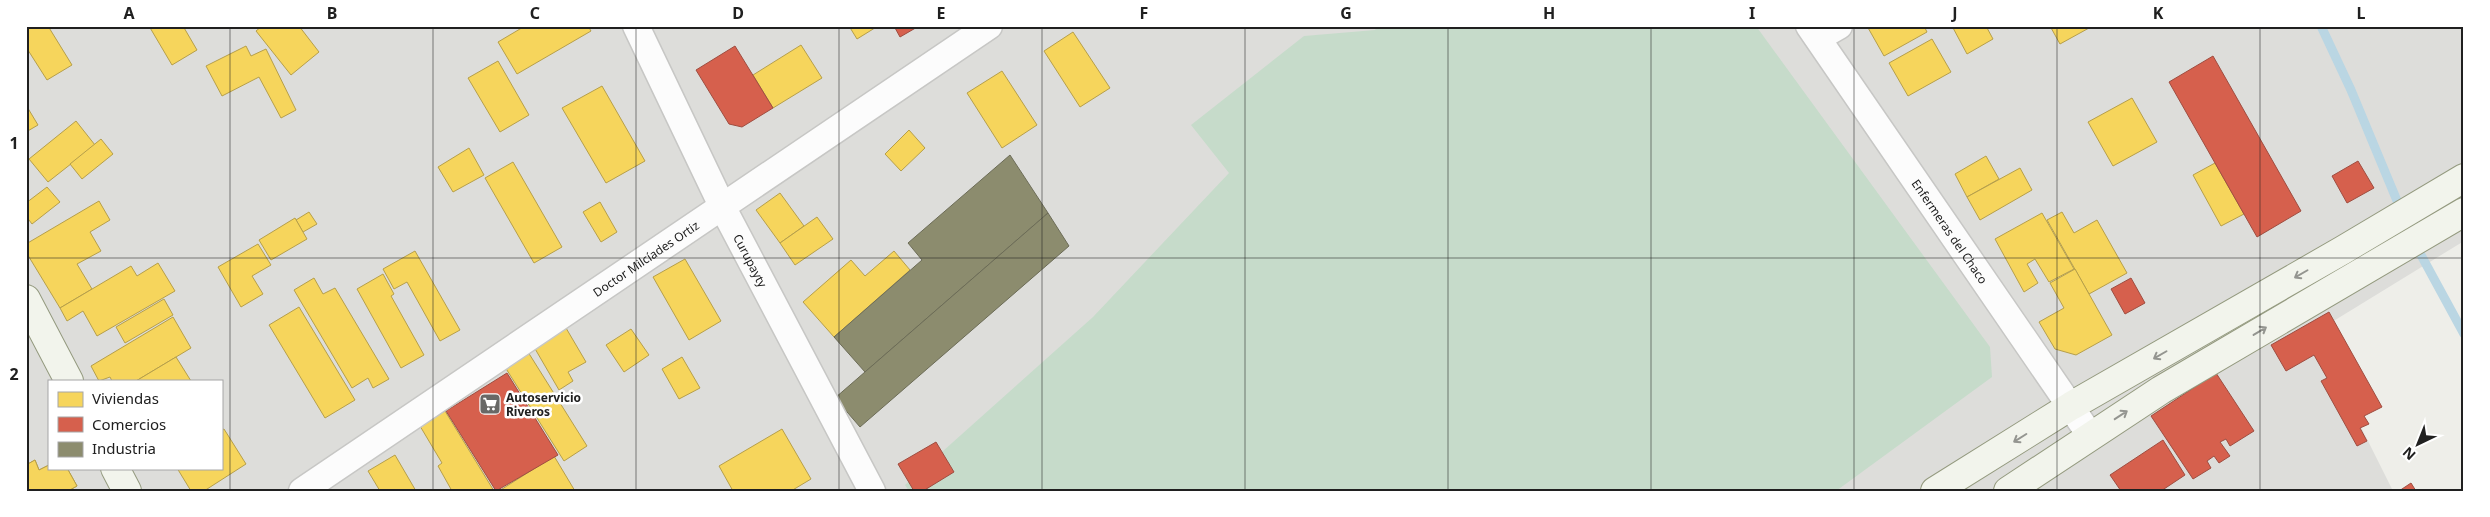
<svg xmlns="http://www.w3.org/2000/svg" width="2490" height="517" viewBox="0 0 2490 517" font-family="'Noto Sans',sans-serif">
<rect width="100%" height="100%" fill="#eeeee9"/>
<!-- residential -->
<path fill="#ddddda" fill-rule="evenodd" d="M26,26H2464V241L2314,333L2393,491H26ZM49,381H221V468H49Z"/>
<!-- cemetery -->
<path fill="#c6dbca" d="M1378,26H1756L1990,347L1992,377L1836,491H909L905,485L1093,317L1229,173L1191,125L1304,36L1375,30Z"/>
<!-- homes -->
<g fill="#f6d55c" stroke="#b69f4a">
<path d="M33,26H48L72,65L47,80L26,47V31Z"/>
<path d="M149,26H183L197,50L172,65Z"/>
<path d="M262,26H299L319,52L291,75L256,31Z"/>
<path d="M525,26H588L591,31L517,74L498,42Z"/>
<path d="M849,26H878L857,39Z"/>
<path d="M1867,26H1924L1927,32L1884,56Z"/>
<path d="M1952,26H1986L1993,39L1967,54Z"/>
<path d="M2050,26H2088L2089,28L2060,44Z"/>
<path d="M1073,32L1110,88L1080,107L1044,51Z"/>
<path d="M1932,39L1951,72L1908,96L1889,63Z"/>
<path d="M801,45L822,78L773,108L753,75Z"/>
<path d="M246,46L251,56L266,49L296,110L281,118L259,77L222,96L206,66Z"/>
<path d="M498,61L529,115L500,132L468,78Z"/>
<path d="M1002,71L1037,125L1002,148L967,93Z"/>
<path d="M602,86L645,161L606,183L562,108Z"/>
<path d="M2132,98L2157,142L2113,166L2088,122Z"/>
<path d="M26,105L38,125L26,132Z"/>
<path d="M76,121L95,145L48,182L29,159Z"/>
<path d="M909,130L925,148L901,171L885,154Z"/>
<path d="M101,139L113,154L82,179L70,164Z"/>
<path d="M469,148L484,175L453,192L438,167Z"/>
<path d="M1986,156L1999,179L1967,197L1955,174Z"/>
<path d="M513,162L562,247L534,263L485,178Z"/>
<path d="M2215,163L2244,214L2221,226L2193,175Z"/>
<path d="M2020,168L2032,190L1980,220L1967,197Z"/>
<path d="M47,187L60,202L32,224L26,216V203Z"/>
<path d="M780,193L804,226L780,243L756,210Z"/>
<path d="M99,201L110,220L90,232L101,251L77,264L92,289L60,308L26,252V244Z"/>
<path d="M600,202L617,232L601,242L583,212Z"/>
<path d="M309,212L317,224L303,232L296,220Z"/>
<path d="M2062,212L2074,233L2097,220L2127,273L2089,294L2047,220Z"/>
<path d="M2042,213L2074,269L2049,282L2035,259L2027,264L2038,283L2024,292L1995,239Z"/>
<path d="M817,217L833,239L795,265L780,243Z"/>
<path d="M295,218L307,239L271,260L259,240Z"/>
<path d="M258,244L271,265L252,276L263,294L241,307L218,267Z"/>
<path d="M415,251L460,330L440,341L407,282L394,289L383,269Z"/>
<path d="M894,251L910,270L834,337L803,302L851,260L865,276Z"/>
<path d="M685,259L721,321L689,340L653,277Z"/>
<path d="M158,263L175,291L97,336L83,311L67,321L60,308L131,266L137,276Z"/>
<path d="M2075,269L2112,335L2076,355L2055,349L2039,322L2064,308L2050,283Z"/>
<path d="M383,274L394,294L391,296L424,355L401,368L357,289Z"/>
<path d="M314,278L323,294L335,288L389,379L373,388L368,378L352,388L294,290Z"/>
<path d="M164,299L173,315L125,343L116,327Z"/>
<path d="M299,307L355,400L325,418L269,325Z"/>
<path d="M173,317L191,348L136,381H112L110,377L99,381L91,366Z"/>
<path d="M566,328L586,362L568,372L573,381L559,390L534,347Z"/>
<path d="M631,329L649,355L624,372L606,345Z"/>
<path d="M528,352L587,446L564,461L505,367Z"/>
<path d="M176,357L191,381H136Z"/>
<path d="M682,357L700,388L679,399L662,369Z"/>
<path d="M445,411L494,491H452L438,466L442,463L420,426Z"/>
<path d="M224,429L246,464L204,491H191L177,468H221V430Z"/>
<path d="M782,429L811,479L791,491H733L719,466Z"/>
<path d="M395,455L416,491H380L368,471Z"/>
<path d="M554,456L575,491H499Z"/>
<path d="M35,460L39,470L49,465V468H67L77,486L68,491H26V465Z"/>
<path d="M35,460L39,470L49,465V468H67L77,486L68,491H26V465Z"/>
</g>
<!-- shops -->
<g fill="#d6604d" stroke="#9f4d40">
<path d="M894,26H919L900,37Z"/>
<path d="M735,46L773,108L742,127L729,124L696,70Z"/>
<path d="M2213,56L2301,211L2257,237L2169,82Z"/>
<path d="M2358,161L2374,188L2347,203L2332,176Z"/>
<path d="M2131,278L2145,303L2125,314L2111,289Z"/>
<path d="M2329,312L2382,407L2364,416L2369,424L2360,428L2367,441L2357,446L2321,381L2327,378L2314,355L2286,371L2271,345Z"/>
<path d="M507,373L558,455L496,491L446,411Z"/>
<path d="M2216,373L2254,431L2230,446L2226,439L2220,442L2230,456L2219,463L2214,456L2207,461L2211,468L2193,479L2151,416Z"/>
<path d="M2163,440L2185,475L2161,491H2121L2110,475Z"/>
<path d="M936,442L954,472L923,491H914L898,464Z"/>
<path d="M2411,483L2416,491H2399Z"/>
</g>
<!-- industry -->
<g fill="#8c8c6e" stroke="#6c6c57">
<path d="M1010,155L1048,213L865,372L834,337L922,260L908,243Z"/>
<path d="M1048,213L1069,246L860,427L835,398Z"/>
</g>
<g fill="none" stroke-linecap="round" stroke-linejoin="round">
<!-- stream -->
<path stroke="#bad6e3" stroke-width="9" d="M2321,26L2351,90L2415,244L2464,334"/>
<!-- street casing -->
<g stroke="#c7c7c5" stroke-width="29">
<g id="street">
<path id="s1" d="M636,26L723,208L872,491"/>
<path id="s2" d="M1809,26L2090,435"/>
<path d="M1818,38L1839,26"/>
<path id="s3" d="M302,491L989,26"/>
</g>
</g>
<!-- secondary casing -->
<g stroke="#949a7f" stroke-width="30">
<g id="secondary">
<path d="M26,299L69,381"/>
<path d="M115,468L127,491"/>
<path d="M1935,491L2071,406L2343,250L2464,178"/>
<path d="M2008,491L2161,390L2464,212"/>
</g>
</g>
<!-- street -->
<use href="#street" stroke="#fcfcfc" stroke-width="26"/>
<!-- secondary -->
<use href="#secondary" stroke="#f2f4ec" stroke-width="28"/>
</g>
<!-- one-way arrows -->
<defs><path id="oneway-shaft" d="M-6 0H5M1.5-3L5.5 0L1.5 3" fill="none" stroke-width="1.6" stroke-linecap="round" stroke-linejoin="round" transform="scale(1.25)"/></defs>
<g stroke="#949590">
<use href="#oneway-shaft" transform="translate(2301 274) rotate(150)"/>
<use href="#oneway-shaft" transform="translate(2260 331) rotate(-31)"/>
<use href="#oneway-shaft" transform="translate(2160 355) rotate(150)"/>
<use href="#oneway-shaft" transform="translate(2121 415) rotate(-33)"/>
<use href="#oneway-shaft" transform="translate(2020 438) rotate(148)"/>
</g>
<!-- grid -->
<path fill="none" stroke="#202020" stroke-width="1" stroke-opacity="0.55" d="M230,26V491M433,26V491M636,26V491M839,26V491M1042,26V491M1245,26V491M1448,26V491M1651,26V491M1854,26V491M2057,26V491M2260,26V491M26,258H2464"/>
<!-- icons -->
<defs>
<g id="supermarket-square" transform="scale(1.125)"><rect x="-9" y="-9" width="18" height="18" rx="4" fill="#686866" stroke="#fff"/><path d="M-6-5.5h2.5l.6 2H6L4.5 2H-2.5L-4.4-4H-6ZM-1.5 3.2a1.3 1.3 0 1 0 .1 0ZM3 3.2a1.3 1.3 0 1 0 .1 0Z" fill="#fff"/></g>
</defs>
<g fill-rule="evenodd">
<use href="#supermarket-square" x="490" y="404"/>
</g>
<g text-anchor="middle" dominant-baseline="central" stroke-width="5" stroke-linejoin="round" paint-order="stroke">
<!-- street labels -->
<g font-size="12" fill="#202020" stroke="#fff">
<text stroke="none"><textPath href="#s2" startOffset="249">Enfermeras del Chaco</textPath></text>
<text stroke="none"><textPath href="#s3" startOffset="415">Doctor Milcíades Ortiz</textPath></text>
<text stroke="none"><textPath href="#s1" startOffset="261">Curupayty</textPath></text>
</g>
<!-- poi labels -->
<g font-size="12" font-weight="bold" fill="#202020" stroke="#fff" text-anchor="start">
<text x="506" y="397">Autoservicio<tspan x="506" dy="14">Riveros</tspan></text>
</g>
</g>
<!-- border -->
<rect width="2490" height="517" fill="none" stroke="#ffffff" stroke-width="55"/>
<!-- legend -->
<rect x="48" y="380" width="175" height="90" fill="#ffffff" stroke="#a6a6a6"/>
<rect x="58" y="392" width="25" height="15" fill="#f6d55c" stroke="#a6a6a6"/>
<text x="92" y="404" font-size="15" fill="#202020">Viviendas</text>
<rect x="58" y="417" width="25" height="15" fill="#d6604d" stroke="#a6a6a6"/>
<text x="92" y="430" font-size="15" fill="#202020">Comercios</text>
<rect x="58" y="442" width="25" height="15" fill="#8c8c6e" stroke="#a6a6a6"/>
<text x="92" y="454" font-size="15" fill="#202020">Industria</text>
<!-- north arrow -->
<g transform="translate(2418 444) rotate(223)" stroke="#ffffff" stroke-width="4" paint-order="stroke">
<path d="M0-4L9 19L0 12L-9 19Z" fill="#202020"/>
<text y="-8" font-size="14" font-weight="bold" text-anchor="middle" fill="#202020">N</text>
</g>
<rect x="28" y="28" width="2434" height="462" fill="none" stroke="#202020" stroke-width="2"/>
<g font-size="16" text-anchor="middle" font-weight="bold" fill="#202020">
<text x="129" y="19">A</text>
<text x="332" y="19">B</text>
<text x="535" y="19">C</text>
<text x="738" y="19">D</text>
<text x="941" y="19">E</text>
<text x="1144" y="19">F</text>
<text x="1346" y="19">G</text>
<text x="1549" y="19">H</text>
<text x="1752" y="19">I</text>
<text x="1955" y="19">J</text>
<text x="2158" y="19">K</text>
<text x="2361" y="19">L</text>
<text x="14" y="149">1</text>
<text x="14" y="380">2</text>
</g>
</svg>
